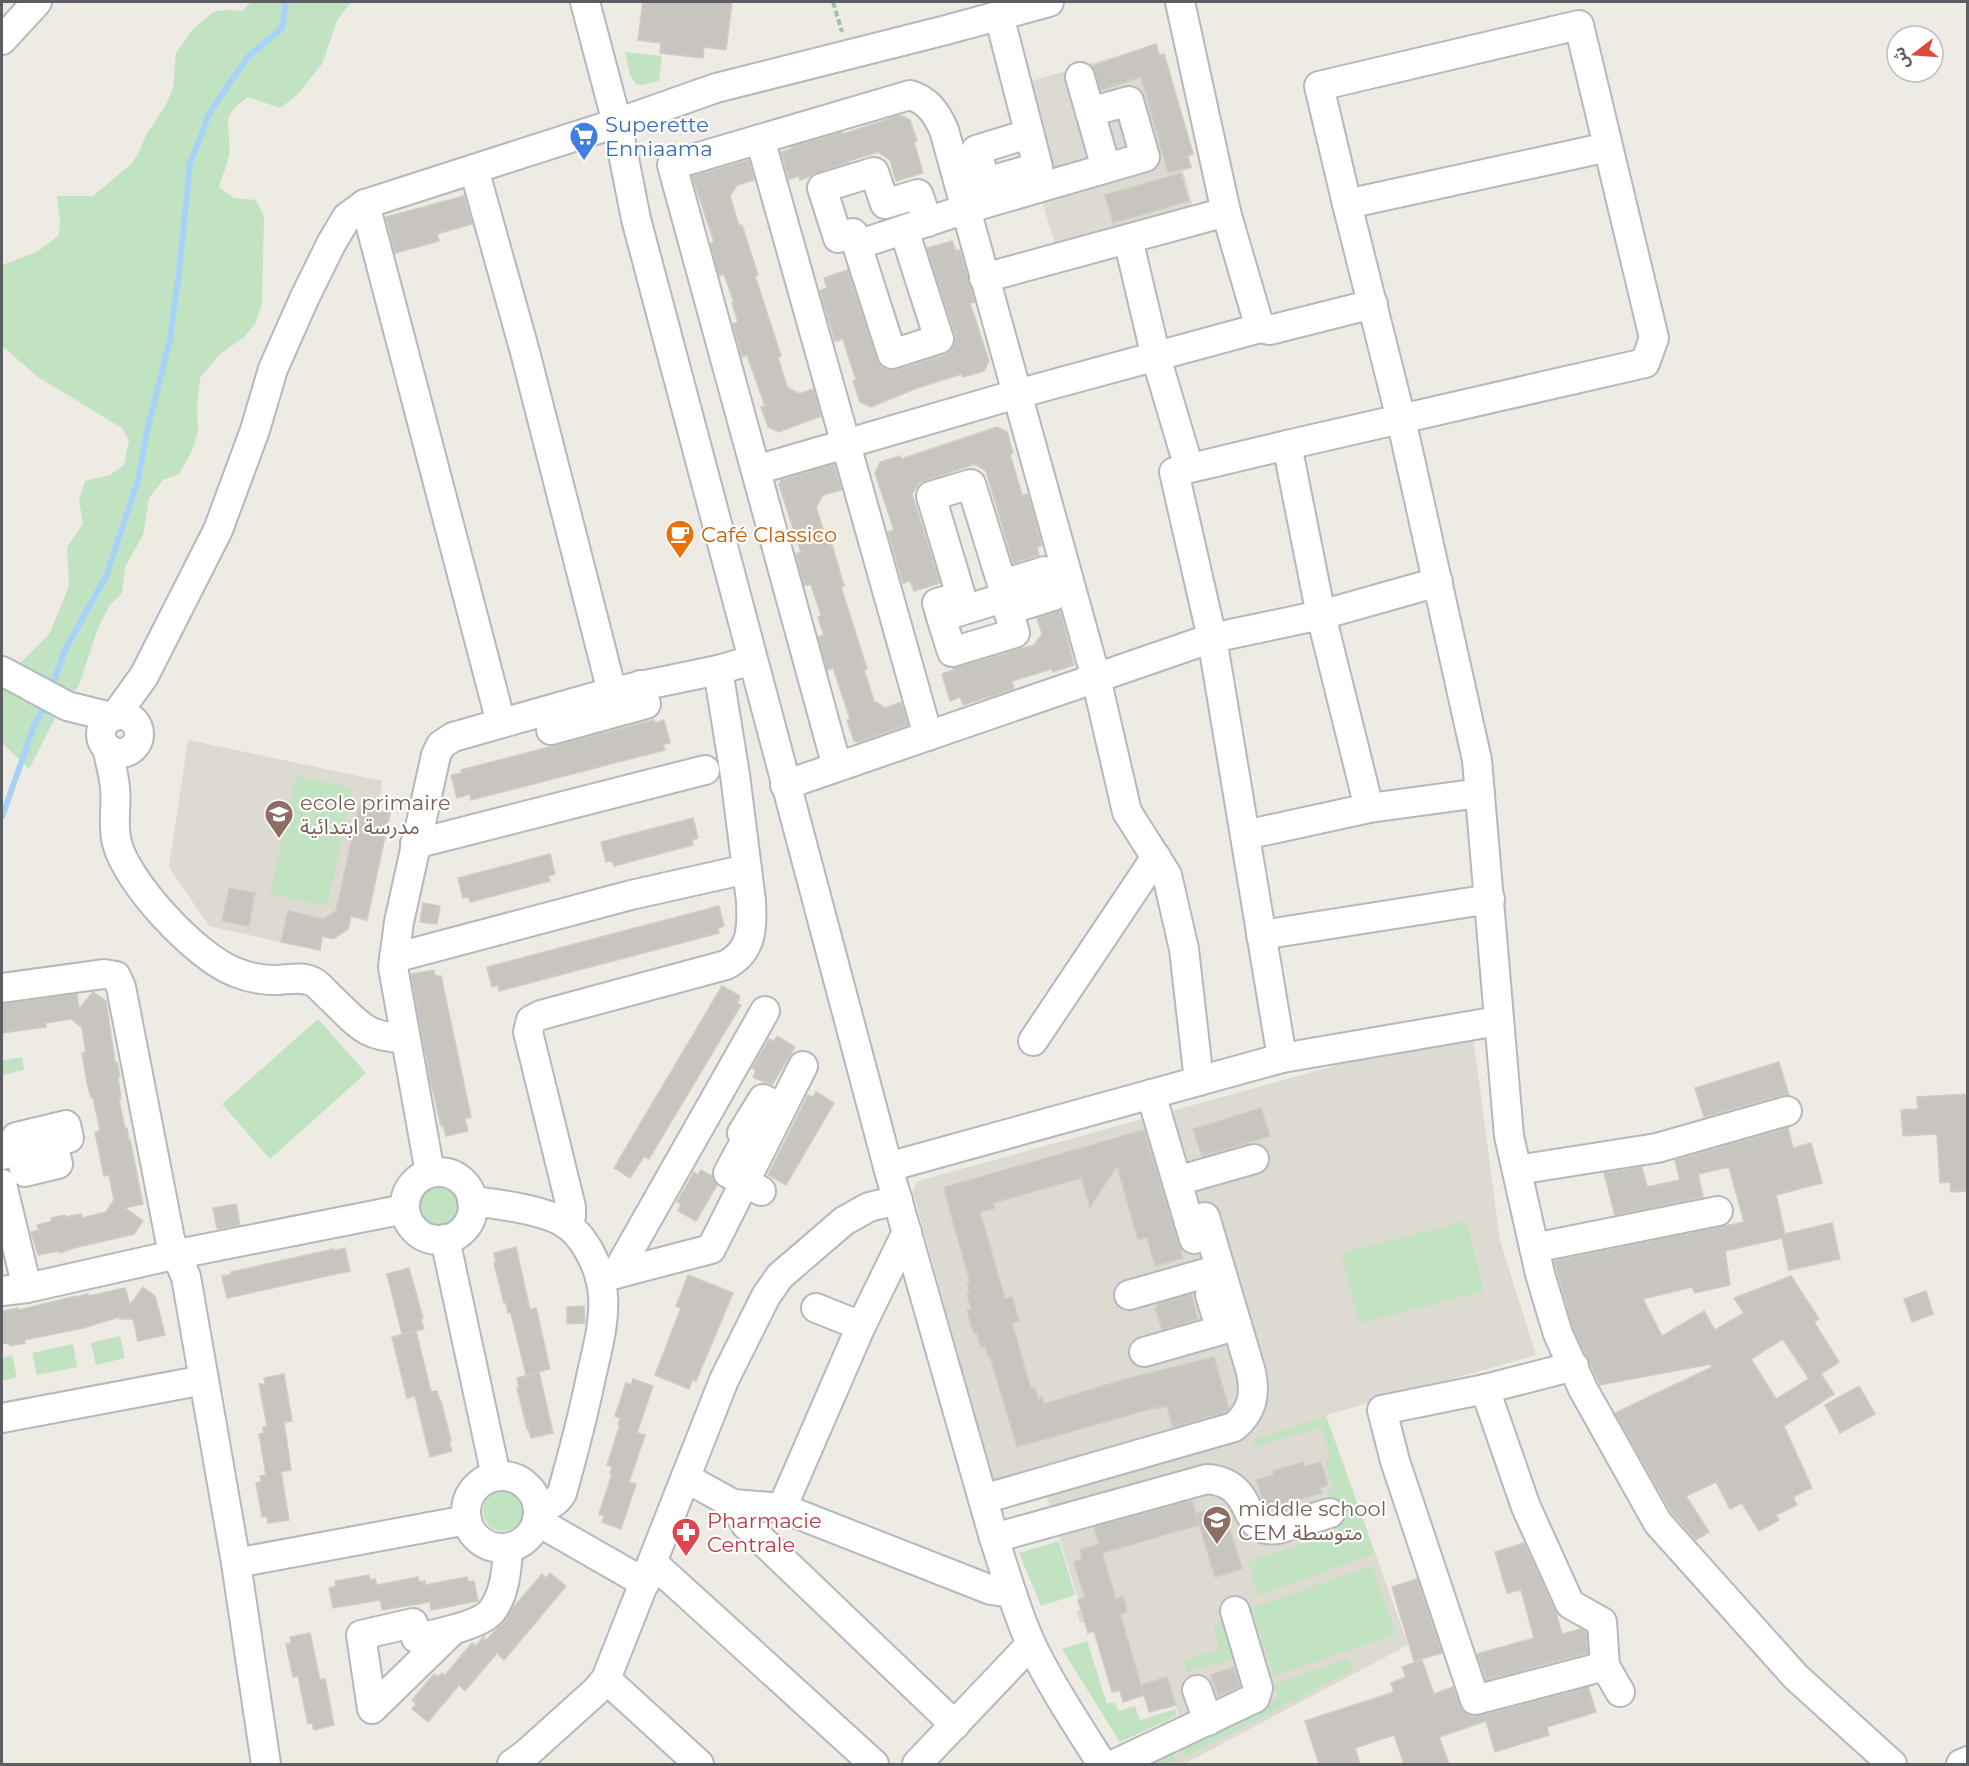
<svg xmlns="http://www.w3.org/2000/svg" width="1969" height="1766" viewBox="0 0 1969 1766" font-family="Montserrat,'Noto Sans Arabic',sans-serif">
<rect width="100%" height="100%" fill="#edebe3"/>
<!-- education -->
<g fill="#dcdad1">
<path d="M1157,44L1160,55L1165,54L1194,154L1189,157L1192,168L1183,171L1195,213L1058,254L1037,185L1025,83Z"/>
<path d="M188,740L382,781L378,810L391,813L367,921L351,917L348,930L334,939L323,937L320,951L209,926L169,867Z"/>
<path d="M1472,1028L1500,1241L1536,1355L1326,1415L1408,1645L1184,1764H1129L1180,1721L1176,1706L1149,1713L1144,1696L1123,1702L1119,1691L1112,1693L1094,1631L1088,1633L1085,1622L1080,1623L1077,1611L1081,1609L1078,1599L1045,1491L999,1503L913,1192L914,1187L918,1181Z"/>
</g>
<!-- green -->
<g fill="#c1e3c2">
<path d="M251,2H351L337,21L322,64L297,95L280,108L248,97C217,119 232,124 229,155C227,165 222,177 219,187L234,198L256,200L264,217L262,304L255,324L244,337L219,355L200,378L197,405L198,432L191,453L179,474L163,480L149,498L143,535L125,567L122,593L109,606L98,628L79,685L56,716L29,769L2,743V694L5,684L15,668L50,633L69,586L67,547L83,524L79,500L85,481L110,475L124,465L129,440L122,428L38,377L2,346V265L37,252L59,235L60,220L57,196H93L131,164L139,152L146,135L166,105L173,88L176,53L192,30L213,12L227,10L242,11Z"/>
<path d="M625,52L662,56L659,81L642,85L636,84L630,75Z"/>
<path d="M296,776L353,788L327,906L270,894Z"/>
<path d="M318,1019L366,1073L270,1159L222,1104Z"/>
<path d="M22,1057L24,1070L2,1075V1061Z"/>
<circle cx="438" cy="1205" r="20"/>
<path d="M1466,1221L1484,1291L1359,1323L1341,1253Z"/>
<path d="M120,1336L125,1358L96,1365L91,1343Z"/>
<path d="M73,1344L77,1367L37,1375L32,1353Z"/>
<path d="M12,1355L17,1377L2,1381V1358Z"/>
<path d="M1326,1417L1375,1554L1258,1595L1248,1561L1339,1533L1327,1491L1333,1489L1324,1461L1331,1459L1322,1427L1255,1447L1252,1440Z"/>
<circle cx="503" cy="1511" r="20"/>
<path d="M1059,1541L1075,1595L1041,1606L1019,1553Z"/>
<path d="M1372,1566L1396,1634L1274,1676L1251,1608Z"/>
<path d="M1222,1622L1233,1659L1187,1672L1184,1660L1220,1650L1213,1625Z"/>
<path d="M1087,1641L1107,1704L1115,1702L1118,1711L1135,1706L1140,1720L1175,1709L1177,1716L1120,1742L1062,1649Z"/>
<path d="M1348,1658L1353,1670L1185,1757L1181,1748L1278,1698L1274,1685Z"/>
<path d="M1172,1752L1177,1760L1169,1764H1149Z"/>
</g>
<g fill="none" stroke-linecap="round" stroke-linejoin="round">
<!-- stream -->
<g stroke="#a7d3f9" stroke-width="6">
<path d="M51,690L64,652L107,574L138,480L147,431L170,339L179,273L190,164L209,114L230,82L249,56L282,28L286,2"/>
<path d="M2,817L34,726L47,702"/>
</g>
</g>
<!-- building -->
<g fill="#c8c5c0" stroke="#d1ccc2" stroke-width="1.5" fill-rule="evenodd">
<path d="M643,2H732L726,50L704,47L703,58L660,53L661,43L638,40Z"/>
<path d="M1156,44L1159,56L1164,54L1193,154L1187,156L1191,167L1168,173L1141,77L1101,90L1092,66Z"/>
<path d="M900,115L910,120L917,141L914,142L923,173L896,181L890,160L878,152L849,161V162L800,180L799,176L789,179L781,152L791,149V147L842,132L843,134Z"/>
<path d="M749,160L754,180L737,185L730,196L739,226L742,225L758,275L755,276L781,356L778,357L787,387L799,394L813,389L821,416L779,432L768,427L761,407L765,406L747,355L742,357L733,324L738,322L732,303H734L724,274L719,276L710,243L714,242L692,176Z"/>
<path d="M1181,173L1189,201L1113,223L1105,195Z"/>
<path d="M464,196L472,224L437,234L439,241L395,253L386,217Z"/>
<path d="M952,241L956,251L960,250L975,302L970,303L989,361L984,371L963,377L962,374L917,388L871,407L860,402L853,381L856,380L843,339L835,341L821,295L820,290L827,288L824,278L848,270L877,360L881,367L888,370H897L944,355L951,350L955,343V334L927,248Z"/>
<path d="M997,427L1007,432L1013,453L1010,454L1022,495L1028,494L1042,546L1037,547L1039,555L1013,563L986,471L975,464L919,483L912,494L940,583L914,591L910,581L903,583L888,532L894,530L875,473L880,462L900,456L901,459Z"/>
<path d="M834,464L842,490L823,495L816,507L825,536L829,535L844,586L841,587L867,669L864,670L874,701L885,708L901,702L908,725L858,742L854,741L847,720L850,719L833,668L827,670L818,637L824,635L818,617L821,615L811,585H804L796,554L801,552L779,485L781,480Z"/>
<path d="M1060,610L1074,665L1053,672L1052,669L1012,681L1014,689L963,705L960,697L950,701L942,674L953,670V668L1034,645L1042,634L1037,618Z"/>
<path d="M654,720L655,723L664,720L670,743L663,744L665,750L471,800L470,794L457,798L451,775L462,773L461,770Z"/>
<path d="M359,806L390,813L367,920L351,916L348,929L333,939L322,936L320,950L281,942L288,911L323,919L336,911Z"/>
<path d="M693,818L698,838L692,840L693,845L614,866L612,861L606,862L601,842Z"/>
<path d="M550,854L555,874L548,876L550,881L470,902L469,897L463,898L458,878Z"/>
<path d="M229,888L255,893L249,926L222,921Z"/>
<path d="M423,903L440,906L437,924L420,922Z"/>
<path d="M719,906L724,926L718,928L719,933L499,991L498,985L492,987L487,967Z"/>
<path d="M434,970L435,976H441L471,1117L465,1119L468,1131L446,1136L443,1125L441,1126L430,1078L411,974Z"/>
<path d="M722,986L740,996L737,1003L741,1005L649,1159L644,1156L630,1178L614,1168Z"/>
<path d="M93,992L106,1001L115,1062H117L120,1077H118L121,1099H119L125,1129L127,1128L129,1140H130L143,1204L125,1208L143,1221L134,1234L74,1248L60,1253V1251L38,1255L31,1232L39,1230L37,1225L52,1221L51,1218L65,1215L66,1217L81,1214L82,1218L106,1212L114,1200L109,1175L104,1176L98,1147L95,1132L100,1131L93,1097L91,1098L87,1083L82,1053H86L82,1028L71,1019L45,1023L46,1027L2,1033V1004L77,994L79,1009Z"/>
<path d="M777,1036L795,1047L772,1085L753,1077L756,1071L752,1068L769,1039L774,1041Z"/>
<path d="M1779,1062L1789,1095H1782L1704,1117L1695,1088Z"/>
<path d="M816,1092L834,1103L786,1185L768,1175L808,1095L813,1097Z"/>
<path d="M1968,1094V1191L1951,1192L1950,1182L1940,1183L1937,1134L1903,1136L1901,1110L1918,1109L1917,1097Z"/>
<path d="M1261,1108L1270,1136L1202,1156L1193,1129Z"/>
<path d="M1788,1128L1793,1148L1811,1143L1822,1183L1776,1195L1785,1234L1832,1223L1840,1259L1789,1270L1782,1238L1725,1251L1730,1285L1695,1293L1692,1287L1643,1299L1662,1336L1704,1311L1715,1330L1744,1313L1734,1298L1791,1276L1819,1319L1814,1322L1839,1362L1821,1374L1834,1394L1784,1426L1812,1488L1793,1497L1797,1505L1776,1515L1779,1520L1759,1531L1742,1503L1730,1509L1716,1482L1686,1496L1709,1532L1696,1540L1672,1513L1615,1413L1712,1367L1711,1364L1600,1385L1573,1328L1554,1261L1744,1222L1729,1167L1698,1174L1703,1197L1615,1215L1604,1173L1642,1167L1647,1187L1680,1180L1675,1160ZM1783,1339L1809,1379L1776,1399L1751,1359Z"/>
<path d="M1144,1130L1183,1258L1155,1266L1147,1237L1138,1240L1117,1166L1090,1207L1081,1178L993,1203L995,1208L980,1212L1005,1299L1012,1297L1019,1321L1012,1323L1031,1389L1035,1388L1038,1399L1042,1397L1044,1404L1122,1380L1214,1357L1229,1409L1226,1412L1173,1427L1167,1406L1157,1409V1407L1017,1447L990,1356L988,1357L985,1346L981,1347L977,1333L974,1334L967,1310L971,1309L967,1294L970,1293L967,1283L970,1282L945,1193V1187Z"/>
<path d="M701,1170L712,1176L717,1185L696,1221L678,1211L681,1204L677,1202L694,1172L698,1175Z"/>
<path d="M236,1204L240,1225L217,1229L213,1208Z"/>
<path d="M516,1247L530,1310L536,1308L550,1369L526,1375L511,1313H508L506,1303H504L494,1263H496L494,1253Z"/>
<path d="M345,1248L350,1271L227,1298L222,1276L232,1274L231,1272L334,1249V1251Z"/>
<path d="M409,1268L423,1318L421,1319L424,1329L402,1334L387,1274Z"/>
<path d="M688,1275L733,1293L696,1381L692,1380L689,1389L655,1375L681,1308L676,1306Z"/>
<path d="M143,1287L155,1296L165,1335L138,1341L133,1319H120L122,1316L83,1328L24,1340L25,1343L10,1346L9,1343L2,1344V1311L18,1308L19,1310L76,1296L77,1297L88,1294L89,1296L125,1288L130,1305Z"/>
<path d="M1926,1291L1933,1314L1912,1322L1904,1299Z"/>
<path d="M1191,1294L1198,1319L1162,1330L1155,1308L1157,1307L1156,1304Z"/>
<path d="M584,1306L585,1323L567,1324V1307Z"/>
<path d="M416,1331L431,1392L437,1391L440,1401H441L451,1441H449L452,1451L430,1457L415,1396L407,1398L392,1337Z"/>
<path d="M539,1372L553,1433L531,1438L528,1428L527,1429L517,1388H519L517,1378Z"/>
<path d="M284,1374L292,1421L284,1422L291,1470L281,1472L289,1520L268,1523L267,1516L262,1517L256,1483L261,1482L260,1476L266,1475L259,1434L264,1433L263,1427L267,1426L259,1384H265L264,1378Z"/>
<path d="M633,1379L653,1386L637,1433L645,1435L629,1482L636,1484L621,1529L602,1522L604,1516L599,1514L612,1474L610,1473L612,1467L607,1465L620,1425L618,1424L620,1418L615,1416L626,1383L631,1385Z"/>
<path d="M1859,1386L1875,1414L1840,1433L1825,1405Z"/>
<path d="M1303,1462L1304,1467L1321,1462L1328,1485L1320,1488L1322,1493L1274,1507L1273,1504L1265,1506L1256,1480L1274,1475L1272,1471Z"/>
<path d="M1192,1500L1199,1525L1102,1553L1116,1599L1123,1596L1127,1612L1120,1614L1144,1695L1123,1702L1120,1690L1112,1692L1094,1631L1088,1633L1078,1600L1085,1598L1074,1562L1082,1559L1080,1550L1099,1544L1094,1527Z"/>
<path d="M1216,1508L1219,1519L1226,1517L1242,1569L1215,1577L1196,1514Z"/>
<path d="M1524,1543L1556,1612L1562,1634L1580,1629L1586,1632L1588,1653L1486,1680L1477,1654L1534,1638L1521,1590L1507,1593L1495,1552Z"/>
<path d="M550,1573L566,1586L504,1660L497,1653L465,1691L459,1685L428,1722L412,1709L416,1704L412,1700L434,1674L438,1677L442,1673L445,1675L472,1643L476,1646L484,1636L485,1641L504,1622L512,1609L542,1574L546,1578Z"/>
<path d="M369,1575L370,1580L375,1579L377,1585L418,1577L419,1582L425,1581V1585L467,1577L468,1582L474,1581L478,1601L431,1610L430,1602L382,1610L380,1600L333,1608L329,1588L336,1586L335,1581Z"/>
<path d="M1417,1579L1442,1653L1414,1661L1392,1587Z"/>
<path d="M310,1633L320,1680L325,1679L334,1725L314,1730L312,1723L308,1724L298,1676L293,1677L286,1644L291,1643L290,1637Z"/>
<path d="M1422,1660L1434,1694L1453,1687L1460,1706L1464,1712L1470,1716H1479L1588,1687L1596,1712L1547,1727L1549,1735L1495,1752L1486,1721L1439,1737L1449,1764H1404L1394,1735L1355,1748L1360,1764H1319L1305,1721L1394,1692L1391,1683L1406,1677L1402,1667Z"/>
<path d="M1234,1667L1240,1687L1218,1696L1211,1675Z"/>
<path d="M1167,1677L1176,1705L1149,1712L1141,1685Z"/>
</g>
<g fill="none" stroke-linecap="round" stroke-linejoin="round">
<!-- minor casing -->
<g stroke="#b5b8bc" stroke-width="32">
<g id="minor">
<path d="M585,2L617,123L636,219L888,1167L994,1538C1006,1574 1016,1612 1032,1646C1052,1687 1078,1726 1102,1764"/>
<path d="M1180,2L1226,212L1260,328"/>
<path d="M999,15L1038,167L986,182L976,150L1028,134"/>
<path d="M2,40L37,2"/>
<path d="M1090,112L1106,168"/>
<path d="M760,139L928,736"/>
<path d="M474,169L525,352L612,692"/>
<path d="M1347,204L1401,419L1477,760L1509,1136L1540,1274L1558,1334L1583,1389L1658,1523L1796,1677L1892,1764"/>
<path d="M928,222L918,194L885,204L874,172L822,188L838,238L853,233L857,245L966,209L1145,157L1129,101L1090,112L1080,77"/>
<path d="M1128,239L1156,357L1189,468"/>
<path d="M857,245L892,354L939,339L904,230"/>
<path d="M984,278L1226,212"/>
<path d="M756,470L1017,394L1260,328L1270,330L1373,304"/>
<path d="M941,617L952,652L1015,633L1008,610L1053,596L1045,571L1002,584L971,484L931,496L961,596L937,603L941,617L1068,578"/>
<path d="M2,671L67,706L111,717"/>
<circle cx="120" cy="734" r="19"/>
<path d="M115,716L144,676L218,530L255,430L273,369L304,299L331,244L347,217L365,204"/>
<path d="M501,723L365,204L617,123L716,88L946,30L1049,2"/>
<path d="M551,730L646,704L640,685"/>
<path d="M107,748C110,761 114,775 115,788C117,806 112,824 117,843C127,883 196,957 235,972C247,977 261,980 275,980C288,980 303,975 315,983C321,987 326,994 332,999C359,1025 365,1037 405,1038"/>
<path d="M785,785L1096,678L944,130C937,114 928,100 910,95L672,165L837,767"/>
<path d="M1369,808L1321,615L1438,582"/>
<path d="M1245,835L1369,808L1480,793"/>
<path d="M415,844L705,770"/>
<path d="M1261,935L1490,899"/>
<path d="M394,958L631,895L747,869"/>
<path d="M2,988L104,974L116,976L121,987L170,1239L186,1277L236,1563L266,1764"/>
<path d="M1033,1041L1156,857"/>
<path d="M1282,1058L1498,1021"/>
<path d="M1199,1081L1184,949L1167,875L1127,812L1096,678L1212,638L1174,472L1287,445"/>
<path d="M1151,1094L1194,1239"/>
<path d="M2,1155C24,1149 47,1144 69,1138L66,1125L16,1137L25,1172L58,1164L53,1143"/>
<path d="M888,1167L1282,1058L1212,638L1321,615L1287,445L1645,363L1654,338L1579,25L1319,86L1347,204L1608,147"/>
<path d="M1517,1170L1657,1148L1787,1111"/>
<circle cx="439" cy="1206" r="34"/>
<path d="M430,1173L393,967L399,922L436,755L441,745L453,737L612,692L718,670L752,660"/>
<path d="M1177,1181L1254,1159"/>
<path d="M2,1184L27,1288"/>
<path d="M761,1191L728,1173L748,1136L742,1133L763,1099L782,1108"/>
<path d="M472,1201C498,1204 539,1209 561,1221C585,1234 601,1269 603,1295C605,1323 597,1350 591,1377C583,1416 573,1454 562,1493C556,1503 550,1506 538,1507"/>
<path d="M568,1225L571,1216V1207L528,1032L531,1020L541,1015L726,965C753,951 752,927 751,901L735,775L718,670"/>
<path d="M445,1239L496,1476"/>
<path d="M1534,1248L1718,1211"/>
<path d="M616,1274L765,1011"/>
<path d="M600,1278L711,1249L803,1066"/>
<path d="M2,1291L27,1288L178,1254L405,1209"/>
<path d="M1129,1295L1220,1269"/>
<path d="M816,1308L861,1326"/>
<path d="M1144,1352L1221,1330L1210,1295"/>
<path d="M1574,1366L1485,1389L1526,1507L1570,1604L1602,1622L1605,1666L1620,1692"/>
<path d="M1485,1389L1382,1410L1395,1461L1475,1700L1605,1666"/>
<path d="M2,1418L204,1380"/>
<circle cx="502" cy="1512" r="36"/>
<path d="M686,1478L733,1504L782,1508L991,1590L1012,1593"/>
<path d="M983,1499L1234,1427C1252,1412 1256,1395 1251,1372L1205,1217L1189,1222"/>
<path d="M733,1504L746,1525L955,1725"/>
<path d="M782,1508L861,1326L907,1232"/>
<path d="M537,1521L645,1583"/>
<path d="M994,1538L1207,1479C1221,1480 1233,1485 1241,1497C1252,1513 1252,1533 1278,1529L1330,1513"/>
<path d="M236,1563L467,1520"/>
<path d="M653,1563L874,1764"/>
<path d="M453,1630L372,1709L361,1635L413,1623L416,1638C434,1635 480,1625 491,1612C505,1595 507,1568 508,1548"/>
<path d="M606,1679L699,1764"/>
<path d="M1197,1690L1208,1721"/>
<path d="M512,1764L526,1754L596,1691L606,1679L724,1380L766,1296L780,1276L844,1221L869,1207L898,1200"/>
<path d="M917,1764L1031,1644"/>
<path d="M1115,1764L1255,1698L1258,1688L1235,1611"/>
<path d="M1961,1764L1968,1761"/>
</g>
</g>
<!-- path -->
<path stroke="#9bc3a7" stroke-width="4" stroke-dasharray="6 3" stroke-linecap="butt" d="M833,2L842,32"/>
<!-- minor -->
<use href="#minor" stroke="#fff" stroke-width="28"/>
</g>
<!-- icons -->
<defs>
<g id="supermarket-pin" transform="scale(1.5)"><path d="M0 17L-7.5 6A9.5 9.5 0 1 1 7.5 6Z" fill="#3f7fe0" stroke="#fff"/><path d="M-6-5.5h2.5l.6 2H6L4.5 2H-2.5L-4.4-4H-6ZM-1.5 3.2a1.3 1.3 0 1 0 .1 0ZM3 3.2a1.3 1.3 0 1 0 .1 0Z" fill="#fff"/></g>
<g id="cafe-pin" transform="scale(1.5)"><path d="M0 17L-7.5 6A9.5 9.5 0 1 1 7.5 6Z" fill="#e8710a" stroke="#fff"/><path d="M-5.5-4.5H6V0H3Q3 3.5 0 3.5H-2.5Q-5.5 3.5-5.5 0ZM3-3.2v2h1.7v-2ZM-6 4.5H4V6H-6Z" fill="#fff"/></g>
<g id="school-pin" transform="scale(1.5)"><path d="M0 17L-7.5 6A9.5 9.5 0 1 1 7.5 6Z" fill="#8d6e63" stroke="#fff"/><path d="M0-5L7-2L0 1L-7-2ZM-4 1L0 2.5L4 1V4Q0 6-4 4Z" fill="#fff"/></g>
<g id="pharmacy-pin" transform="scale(1.5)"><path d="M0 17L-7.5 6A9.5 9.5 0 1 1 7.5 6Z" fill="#e0444e" stroke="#fff"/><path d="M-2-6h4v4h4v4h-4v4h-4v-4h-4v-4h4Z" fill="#fff"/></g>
</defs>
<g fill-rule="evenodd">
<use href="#supermarket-pin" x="584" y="136"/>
<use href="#cafe-pin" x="680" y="534"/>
<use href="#school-pin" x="279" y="814"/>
<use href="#school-pin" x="1217" y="1520"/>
<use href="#pharmacy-pin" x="686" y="1532"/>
</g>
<g text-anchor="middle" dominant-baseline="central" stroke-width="4.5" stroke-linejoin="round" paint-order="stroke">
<!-- shop labels -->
<g font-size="21" fill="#366cbe" stroke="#fff" text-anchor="start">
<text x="605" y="124">Superette<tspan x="605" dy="24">Enniaama</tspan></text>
</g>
<!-- food labels -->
<g font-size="21" fill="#c56008" stroke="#fff" text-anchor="start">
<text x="701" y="534">Café Classico</text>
</g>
<!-- education labels -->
<g font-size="21" fill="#785e54" stroke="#fff" text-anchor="start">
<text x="300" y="802">ecole primaire<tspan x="300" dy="24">مدرسة ابتدائية</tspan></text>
<text x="1238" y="1508">middle school<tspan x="1238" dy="24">CEM متوسطة</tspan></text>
</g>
<!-- health labels -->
<g font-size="21" fill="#be3a42" stroke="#fff" text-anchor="start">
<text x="707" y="1520">Pharmacie<tspan x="707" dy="24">Centrale</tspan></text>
</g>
</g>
<!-- border -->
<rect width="1969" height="1766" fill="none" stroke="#5b5e62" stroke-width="6"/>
<!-- north arrow -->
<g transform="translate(1915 54) rotate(253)"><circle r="28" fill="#ffffff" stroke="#bdbfc0" stroke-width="1.5"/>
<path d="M0-4.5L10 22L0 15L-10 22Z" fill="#dc4a39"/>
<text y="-9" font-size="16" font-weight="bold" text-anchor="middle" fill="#5b5e62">ش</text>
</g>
</svg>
